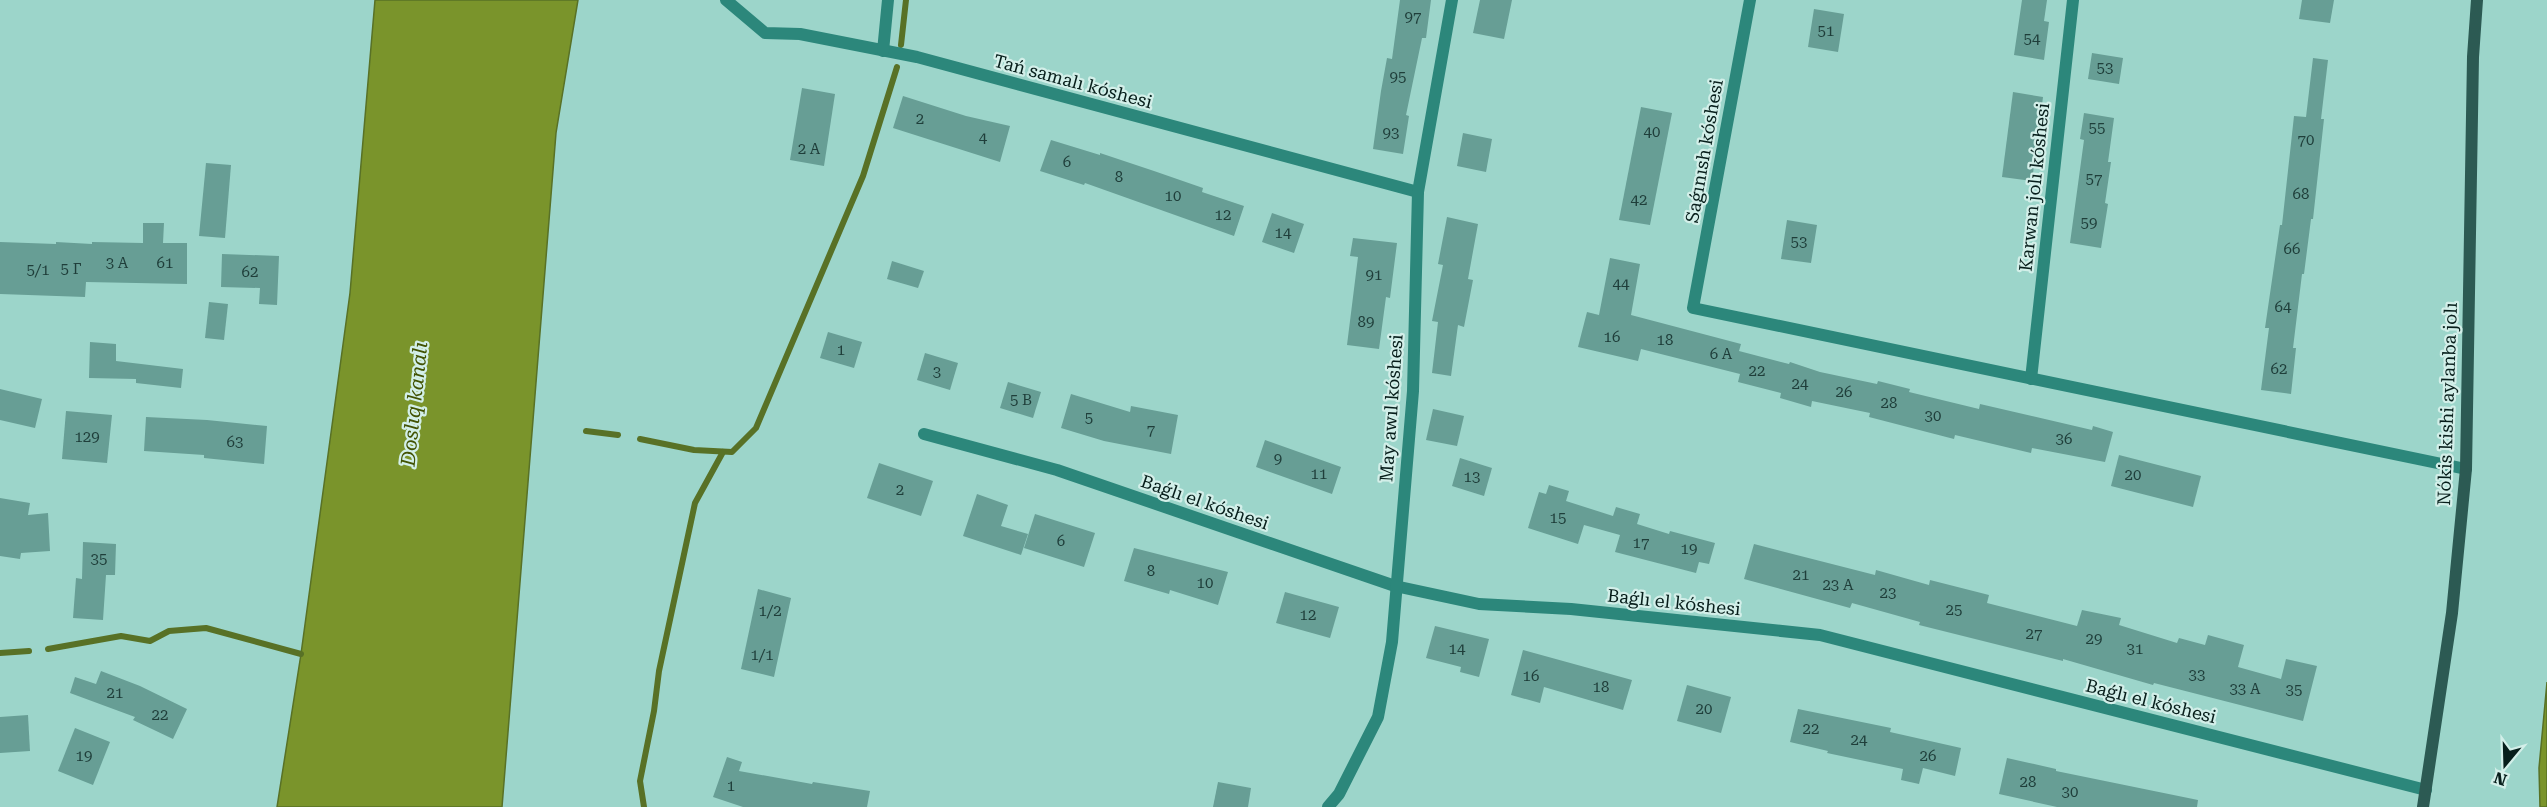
<svg xmlns="http://www.w3.org/2000/svg" width="2547" height="807" viewBox="0 0 2547 807" font-family="'Roboto Serif',serif">
<rect width="100%" height="100%" fill="#9cd5ca"/>
<!-- water -->
<g fill="#7a942b" stroke="#587126" stroke-width="1.5">
<path d="M375,0H578L556,133L502,807H277L301,654L350,293Z"/>
<path d="M2547,682V807H2540L2539,768Z"/>
</g>
<g fill="none" stroke-linecap="round" stroke-linejoin="round">
<!-- stream -->
<g stroke="#587126" stroke-width="6">
<path d="M901,45L906,0"/>
<path d="M586,431L618,435"/>
<path d="M640,439L694,450L732,452L756,428L863,176L897,67"/>
<path d="M48,649L121,636L150,641L169,631L206,628L301,654"/>
<path d="M0,653L29,651"/>
<path d="M644,807L640,781L654,711L659,671L695,503L723,452"/>
</g>
</g>
<!-- building -->
<g fill="#679e95">
<path d="M1400,0H1431L1426,38H1422L1406,115L1409,116L1403,154L1373,149L1381,91L1387,58L1392,59Z"/>
<path d="M1480,0H1512L1504,39L1473,33Z"/>
<path d="M2022,0H2047L2044,21L2049,22L2044,60L2014,55Z"/>
<path d="M2302,0H2334L2330,23L2299,19Z"/>
<path d="M1814,9L1844,14L1838,52L1808,47Z"/>
<path d="M2092,53L2123,58L2119,84L2088,79Z"/>
<path d="M2313,58L2328,60L2321,119H2324L2313,219H2311L2304,274H2302L2293,348H2296L2291,394L2261,390L2269,328H2265L2280,225H2282L2294,116L2306,117Z"/>
<path d="M802,88L835,94L824,166L790,160Z"/>
<path d="M2013,92L2043,97L2032,181L2002,177Z"/>
<path d="M903,96L966,116L1010,126L1000,162L893,128Z"/>
<path d="M1641,107L1672,113L1650,225L1619,220Z"/>
<path d="M2084,113L2114,118L2108,162H2111L2105,203L2108,204L2101,248L2070,243L2084,140L2080,139Z"/>
<path d="M1463,133L1492,139L1486,172L1457,166Z"/>
<path d="M1051,140L1100,155V153L1154,171L1203,188L1202,192L1244,206L1234,236L1085,183L1084,185L1040,171Z"/>
<path d="M206,163L231,165L225,238L199,236Z"/>
<path d="M1272,213L1304,224L1294,253L1262,242Z"/>
<path d="M1447,217L1478,224L1468,279L1473,280L1464,327L1458,325L1451,376L1432,373L1438,322L1432,321L1443,265L1438,264Z"/>
<path d="M1787,220L1817,225L1811,263L1781,259Z"/>
<path d="M143,223H164L163,243H187V284L86,282L85,297L0,294V242L56,244V242L92,244V242L143,243Z"/>
<path d="M1353,238L1397,243L1390,298L1386,297L1379,349L1347,345L1358,257L1350,256Z"/>
<path d="M222,254L279,256L277,305L259,304L260,288L221,287Z"/>
<path d="M1610,258L1640,264L1631,315L1741,344L1739,351L1789,364L1790,362L1820,372L1877,384L1878,381L1910,389L1909,392L1979,409L1980,404L2092,430L2093,426L2113,432L2105,462L2032,448L2031,453L1955,435L1954,439L1869,417L1870,413L1812,401L1811,407L1780,398L1781,393L1738,382L1740,374L1641,349L1638,361L1578,347L1587,312L1599,315Z"/>
<path d="M892,261L924,271L918,288L887,279Z"/>
<path d="M209,302L228,304L224,340L205,338Z"/>
<path d="M828,332L862,342L854,368L820,358Z"/>
<path d="M90,342L116,344V361L183,369L181,388L136,383V379L89,378Z"/>
<path d="M925,353L958,363L950,390L917,380Z"/>
<path d="M1008,382L1041,392L1033,418L1000,408Z"/>
<path d="M0,389L42,399L35,428L0,420Z"/>
<path d="M1071,394L1130,412L1131,406L1178,415L1171,454L1104,441L1061,428Z"/>
<path d="M1433,409L1464,416L1457,446L1426,440Z"/>
<path d="M66,411L112,415L107,463L62,459Z"/>
<path d="M146,417L207,420L267,426L264,464L204,458V455L144,451Z"/>
<path d="M1265,440L1341,467L1332,494L1256,467Z"/>
<path d="M2119,455L2201,476L2193,507L2111,486Z"/>
<path d="M1460,458L1492,468L1484,496L1452,486Z"/>
<path d="M879,463L933,481L921,516L867,498Z"/>
<path d="M1549,485L1569,491L1566,501L1613,516L1616,507L1640,514L1637,524L1669,534L1670,531L1715,543L1709,564L1699,562L1696,573L1615,552L1620,535L1584,525L1578,544L1528,528L1539,492L1546,494Z"/>
<path d="M977,494L1008,505L1001,526L1028,534L1021,555L963,536Z"/>
<path d="M0,498L30,503L28,515L48,513L50,551L21,553L20,559L0,556Z"/>
<path d="M1035,514L1095,533L1084,567L1024,548Z"/>
<path d="M83,542L116,544L115,575H106L103,620L73,618L76,578L82,579Z"/>
<path d="M1754,544L1875,575L1876,570L1929,585L1930,580L1989,595L1987,603L2077,626L2082,610L2121,618L2119,625L2177,643L2179,638L2205,645L2208,635L2244,645L2238,667L2281,679L2286,659L2317,666L2303,721L2154,683L2153,685L2063,659V661L1919,625L1920,622L1852,603L1850,608L1744,579Z"/>
<path d="M1134,548L1228,572L1218,605L1170,590L1169,594L1124,581Z"/>
<path d="M758,589L791,598L774,677L741,669Z"/>
<path d="M1285,592L1339,607L1330,638L1276,623Z"/>
<path d="M1435,626L1489,639L1479,677L1460,672L1461,667L1426,658Z"/>
<path d="M1523,650L1632,680L1623,710L1544,687L1540,703L1511,695Z"/>
<path d="M101,671L140,686L187,709L173,739L133,720L135,717L70,693L75,677L96,684Z"/>
<path d="M1687,685L1731,697L1721,733L1677,721Z"/>
<path d="M1798,709L1891,728L1890,732L1961,748L1955,776L1923,768L1919,784L1901,780L1903,769L1827,753L1828,751L1790,742Z"/>
<path d="M28,715L30,751L0,753V717Z"/>
<path d="M75,728L110,742L93,785L58,771Z"/>
<path d="M727,757L742,762L739,771L812,784L813,782L870,791L867,807H743L713,797Z"/>
<path d="M2007,758L2056,769V771L2198,800L2197,807H2057L1999,794Z"/>
<path d="M1218,782L1251,788L1248,807H1213Z"/>
</g>
<g fill="none" stroke-linecap="round" stroke-linejoin="round">
<!-- minor -->
<g stroke="#2c877b" stroke-width="12">
<path d="M726,0L765,33L800,34L917,57L1418,192"/>
<path d="M1750,0L1693,308L2466,469"/>
<path d="M883,51L888,0"/>
<path d="M2031,379L2073,0"/>
<path d="M924,434L1057,470L1395,586L1479,604L1571,609L1820,635L2426,790"/>
<path d="M1328,807L1339,794L1378,717L1392,642L1413,391L1418,192L1452,0"/>
</g>
<!-- secondary -->
<path stroke="#2c5a53" stroke-width="12" d="M2423,807L2452,613L2466,469L2473,57L2477,0"/>
</g>
<g text-anchor="middle" dominant-baseline="central" stroke-width="4.5" stroke-linejoin="round" paint-order="stroke">
<!-- number labels -->
<g font-size="15" fill="#1f3e3a">
<text x="1413" y="17">97</text>
<text x="1826" y="31">51</text>
<text x="2032" y="39">54</text>
<text x="2105" y="68">53</text>
<text x="1398" y="77">95</text>
<text x="920" y="119">2</text>
<text x="2097" y="128">55</text>
<text x="1652" y="132">40</text>
<text x="1391" y="133">93</text>
<text x="983" y="138">4</text>
<text x="2306" y="140">70</text>
<text x="809" y="149">2 А</text>
<text x="1067" y="162">6</text>
<text x="1119" y="177">8</text>
<text x="2094" y="179">57</text>
<text x="2301" y="194">68</text>
<text x="1173" y="196">10</text>
<text x="1639" y="200">42</text>
<text x="1223" y="215">12</text>
<text x="2089" y="223">59</text>
<text x="1283" y="233">14</text>
<text x="1799" y="242">53</text>
<text x="2292" y="249">66</text>
<text x="117" y="263">3 А</text>
<text x="165" y="263">61</text>
<text x="71" y="269">5 Г</text>
<text x="38" y="270">5/1</text>
<text x="250" y="272">62</text>
<text x="1374" y="275">91</text>
<text x="1621" y="284">44</text>
<text x="2283" y="307">64</text>
<text x="1366" y="322">89</text>
<text x="1612" y="337">16</text>
<text x="1665" y="340">18</text>
<text x="841" y="350">1</text>
<text x="1721" y="354">6 А</text>
<text x="2279" y="369">62</text>
<text x="1757" y="371">22</text>
<text x="937" y="372">3</text>
<text x="1800" y="384">24</text>
<text x="1844" y="392">26</text>
<text x="1021" y="400">5 В</text>
<text x="1889" y="403">28</text>
<text x="1933" y="416">30</text>
<text x="1089" y="418">5</text>
<text x="1151" y="430">7</text>
<text x="87" y="437">129</text>
<text x="2064" y="439">36</text>
<text x="235" y="442">63</text>
<text x="1278" y="459">9</text>
<text x="1319" y="474">11</text>
<text x="2133" y="475">20</text>
<text x="1472" y="477">13</text>
<text x="900" y="490">2</text>
<text x="1558" y="518">15</text>
<text x="1061" y="541">6</text>
<text x="1641" y="543">17</text>
<text x="1689" y="549">19</text>
<text x="99" y="559">35</text>
<text x="1151" y="571">8</text>
<text x="1801" y="575">21</text>
<text x="1205" y="583">10</text>
<text x="1838" y="585">23 А</text>
<text x="1888" y="593">23</text>
<text x="1954" y="610">25</text>
<text x="770" y="611">1/2</text>
<text x="1308" y="615">12</text>
<text x="2034" y="634">27</text>
<text x="2094" y="639">29</text>
<text x="1457" y="649">14</text>
<text x="2135" y="649">31</text>
<text x="762" y="655">1/1</text>
<text x="2197" y="675">33</text>
<text x="1531" y="676">16</text>
<text x="1601" y="687">18</text>
<text x="2245" y="689">33 А</text>
<text x="2294" y="690">35</text>
<text x="115" y="693">21</text>
<text x="1704" y="709">20</text>
<text x="160" y="715">22</text>
<text x="1811" y="729">22</text>
<text x="1859" y="740">24</text>
<text x="84" y="756">19</text>
<text x="1928" y="756">26</text>
<text x="2028" y="782">28</text>
<text x="731" y="786">1</text>
<text x="2070" y="792">30</text>
</g>
<!-- street labels -->
<g font-size="18" fill="#071e1b" stroke="#d3efe9">
<text transform="translate(1073 81) rotate(15)">Tań samalı kóshesi</text>
<text transform="translate(1704 151) rotate(-80)">Saǵınısh kóshesi</text>
<text transform="translate(2034 187) rotate(-84)">Karwan jolı kóshesi</text>
<text transform="translate(2447 404) rotate(-88)">Nókis kishi aylanba jolı</text>
<text transform="translate(1391 408) rotate(-86)">May awıl kóshesi</text>
<text transform="translate(1205 502) rotate(19)">Baǵlı el kóshesi</text>
<text transform="translate(1674 602) rotate(6)">Baǵlı el kóshesi</text>
<text transform="translate(2151 701) rotate(14)">Baǵlı el kóshesi</text>
</g>
<!-- water labels -->
<g font-size="20" font-style="italic" fill="#415203" stroke="#d3efe9">
<text transform="translate(414 404) rotate(-84)">Doslıq kanalı</text>
</g>
</g>
<!-- north arrow -->
<g transform="translate(2505 765) rotate(199)" stroke="#d3efe9" stroke-width="4.5" paint-order="stroke">
<path d="M0-4.5L10 22L0 15L-10 22Z" fill="#071e1b"/>
<text y="-9" font-size="16" font-weight="bold" text-anchor="middle" fill="#071e1b">N</text>
</g>
</svg>
